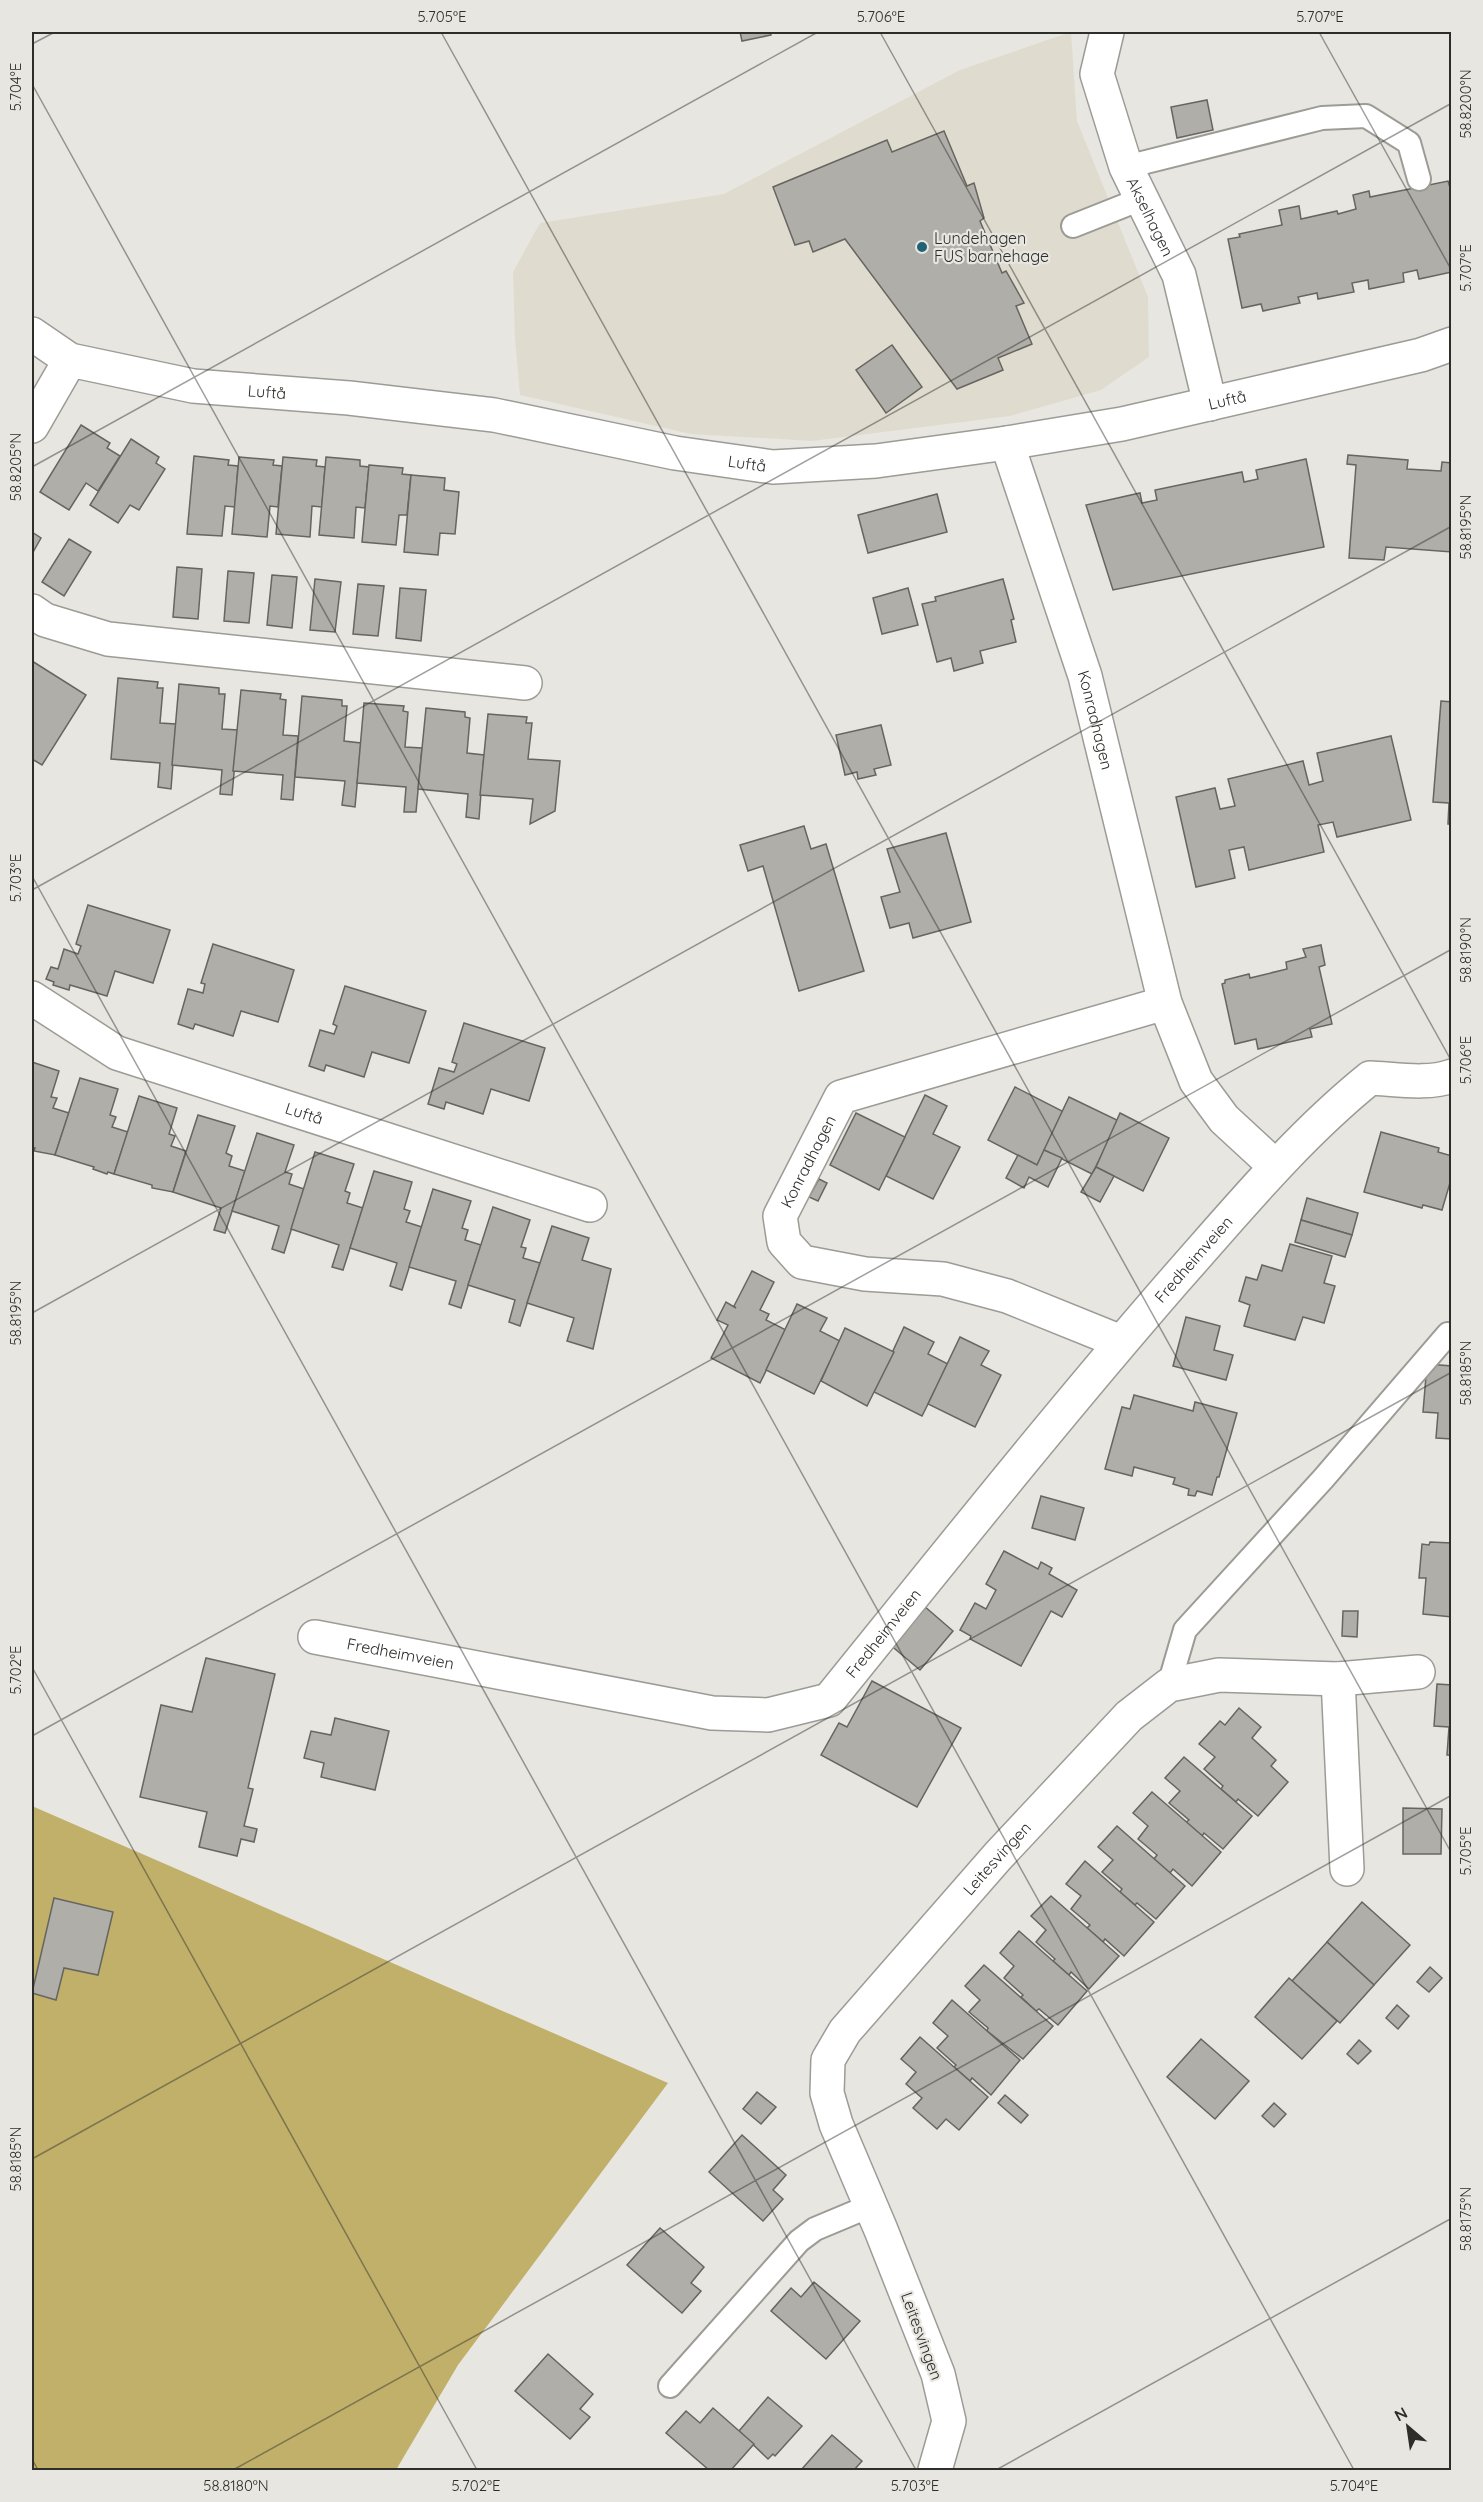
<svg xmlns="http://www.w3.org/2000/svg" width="1483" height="2502" viewBox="0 0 1483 2502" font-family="Quicksand,sans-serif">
<rect width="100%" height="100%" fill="#e8e6e0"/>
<!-- built -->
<path fill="#dfdccf" d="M1071,32L1077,121L1148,297L1149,357L1101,390L1010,416L812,441L691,434L520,395L515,338L513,272L540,223L724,194L960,70Z"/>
<!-- forest -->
<path fill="#c1b06a" d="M32,1806L668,2083L458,2365L396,2470H32Z"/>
<!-- building -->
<g fill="#b0aea9" stroke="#666560" stroke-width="1.5">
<path d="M740,32H770L771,35L742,41Z"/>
<path d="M1207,100L1213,130L1177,138L1171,107Z"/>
<path d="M944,131L967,186L974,183L984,218L980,221L1002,273L1006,271L1024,303L1016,306L1032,344L998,358L1003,370L957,389L845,239L813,252L809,241L795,245L773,187L887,140L892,152Z"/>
<path d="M1448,181L1452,194V272L1419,279L1417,270L1403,273L1404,282L1369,289L1368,280L1352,283L1354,292L1318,299L1317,293L1298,297L1300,303L1263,311L1261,304L1242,308L1228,239L1240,237L1239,234L1282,225L1279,210L1299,206L1301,219L1337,211L1338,214L1356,209L1353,195L1369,191L1370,197Z"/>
<path d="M892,345L922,387L886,413L856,370Z"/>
<path d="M81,425L110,443L107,448L120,456L98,491L86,483L69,510L40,492Z"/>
<path d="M131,439L159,457L156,463L165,469L139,510L130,505L118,523L90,505Z"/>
<path d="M1348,455L1408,460L1407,469L1441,471L1442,462L1452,463V552L1386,547L1384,560L1349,558L1356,465L1347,464Z"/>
<path d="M194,456L229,460L228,465L238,466L235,507L225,506L222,536L187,534Z"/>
<path d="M239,457L274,460L273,465L282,466L278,507L270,506L267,537L232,534Z"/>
<path d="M283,457L317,460L316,466L325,467L322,507L312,506L310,537L276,534Z"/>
<path d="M326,457L360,460V466L369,467L365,508L356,507L354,538L319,535Z"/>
<path d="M1306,459L1324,547L1113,590L1086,505L1140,493L1142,503L1157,500L1155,490L1242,472L1244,482L1258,479L1256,470Z"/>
<path d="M369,465L403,468L402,474L411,475L407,515H399L396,545L362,542Z"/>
<path d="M411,475L445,478L444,490L459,492L455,534L440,533L438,555L404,552Z"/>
<path d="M937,494L947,532L868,553L858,515Z"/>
<path d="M32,532L41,538L32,554Z"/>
<path d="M69,539L91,552L64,596L42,582Z"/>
<path d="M177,567L202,569L198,619L173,617Z"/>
<path d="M228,571L254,573L249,623L224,621Z"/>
<path d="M272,575L297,577L292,628L267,625Z"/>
<path d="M315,579L341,582L335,632L310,630Z"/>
<path d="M1003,579L1014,619L1011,620L1016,642L980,651L983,663L954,671L951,658L937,662L922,604L936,601L935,597Z"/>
<path d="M358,584L384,586L378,636L353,634Z"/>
<path d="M400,588L426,590L421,641L396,638Z"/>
<path d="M908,588L918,625L882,634L873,598Z"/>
<path d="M32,661L86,695L42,765L32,759Z"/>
<path d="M118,678L158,682L157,688H163L160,723L176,724L171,789L158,787L160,763L111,759Z"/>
<path d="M179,684L219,688V694H225L222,729L238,730L232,795L220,794L222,770L172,765Z"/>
<path d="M241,690L281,694L280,699L286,700L283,735L298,736L293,800L281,799L283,775L233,771Z"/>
<path d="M302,696L342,700V706H347L344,741L361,743L355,807L342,805L345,781L295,777Z"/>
<path d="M1441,701L1452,702V824H1448L1449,803L1433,802Z"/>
<path d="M364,703L404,706L403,711L408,712L405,747L422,748L416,812H404L406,787L357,783Z"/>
<path d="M426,708L465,712V717L470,718L467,753L484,755L479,819L466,817L468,794L418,789Z"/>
<path d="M488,714L527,717L526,723H532L528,759L560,761L555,811L530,824L533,799L480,795Z"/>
<path d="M881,725L891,765L874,769L876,775L858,779L857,772L845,775L836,735Z"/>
<path d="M1391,736L1411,820L1337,837L1333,822L1318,825L1324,852L1249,870L1244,847L1229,850L1235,878L1196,887L1176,797L1215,788L1220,809L1235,806L1228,779L1303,761L1309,785L1323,781L1317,753Z"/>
<path d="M804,826L811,849L826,844L864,971L799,991L763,866L748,871L740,845Z"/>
<path d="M946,833L971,922L913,938L909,923L890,928L881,897L900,892L887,849Z"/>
<path d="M88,905L170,930L153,983L115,971L107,996L70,985L69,990L53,985L54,982L46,979L51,967L58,969L64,949L78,954L81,946L76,944Z"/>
<path d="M213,944L294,970L278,1022L241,1011L233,1036L195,1024L193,1029L178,1024L188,989L203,993L205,984L201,983Z"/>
<path d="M1321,945L1325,965L1319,967L1332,1024L1310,1029L1312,1037L1258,1049L1256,1039L1235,1044L1222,984L1225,983V980L1249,974L1250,978L1287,969L1286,962L1306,957L1303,949Z"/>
<path d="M345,986L426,1011L409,1063L372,1052L364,1077L326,1065L324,1071L309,1066L320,1030L334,1034L337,1026L333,1024Z"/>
<path d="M464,1023L545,1048L529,1101L491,1089L483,1114L446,1102L444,1109L428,1104L439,1068L454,1072L457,1064L452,1062Z"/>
<path d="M32,1062L59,1071L51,1097L57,1098L53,1108L69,1113L55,1155L34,1151L35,1148L32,1147Z"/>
<path d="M80,1078L118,1089L110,1115L116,1117L112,1127L128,1132L114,1174L108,1172L107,1174L93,1169L94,1167L55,1155Z"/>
<path d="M1015,1087L1064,1112L1037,1165L988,1140Z"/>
<path d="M925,1095L947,1106L933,1134L960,1147L933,1199L886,1176Z"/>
<path d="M139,1096L177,1108L169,1134L175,1136L171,1146L186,1151L173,1192L152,1188V1185L114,1174Z"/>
<path d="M1069,1097L1119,1121L1092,1174L1044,1150Z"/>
<path d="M856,1113L905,1137L879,1190L830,1165Z"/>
<path d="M1120,1113L1169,1138L1143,1191L1096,1167Z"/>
<path d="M198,1115L235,1126L226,1153L232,1156L229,1166L245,1171L225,1233L214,1230L221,1208L173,1192Z"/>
<path d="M1381,1132L1439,1148L1438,1152L1452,1156V1176L1442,1210L1423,1205L1422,1208L1364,1192Z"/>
<path d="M257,1133L294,1145L285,1172L292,1174L289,1184L304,1189L284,1253L272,1249L279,1226L232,1211Z"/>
<path d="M1044,1150L1062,1158L1048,1187L1029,1177L1024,1188L1006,1178L1018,1155L1037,1165Z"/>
<path d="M315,1152L354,1164L345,1191L350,1193L347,1203L363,1208L343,1270L332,1267L339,1245L291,1229Z"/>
<path d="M1096,1167L1114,1176L1100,1202L1081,1192Z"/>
<path d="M374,1171L412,1182L404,1209L410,1211L406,1222L422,1227L402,1290L390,1286L397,1263L350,1248Z"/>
<path d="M819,1179L827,1183L818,1201L809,1197Z"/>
<path d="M433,1189L471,1201L462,1228L468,1230L465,1240L481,1245L461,1308L449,1304L456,1281L409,1267Z"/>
<path d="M1307,1198L1358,1213L1352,1235L1301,1220Z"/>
<path d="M493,1207L530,1220L521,1247L526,1248L523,1258L540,1263L520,1326L509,1322L515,1300L468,1285Z"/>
<path d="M1301,1220L1352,1235L1345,1257L1295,1242Z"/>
<path d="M552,1226L589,1238L582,1260L611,1269L593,1349L567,1341L574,1318L527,1303Z"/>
<path d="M1290,1244L1332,1256L1324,1283L1335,1286L1324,1323L1303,1317L1295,1340L1244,1326L1250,1305L1239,1301L1246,1277L1257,1280L1262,1265L1282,1271Z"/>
<path d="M752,1271L774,1282L760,1310L769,1314L766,1320L786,1330L760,1383L711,1358L728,1325L717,1320L726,1302L736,1308L734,1306Z"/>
<path d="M797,1304L827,1318L820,1331L840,1341L814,1394L766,1370Z"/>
<path d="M1186,1317L1220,1326L1214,1350L1233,1355L1226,1380L1173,1366Z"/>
<path d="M904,1327L934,1342L928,1354L948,1364L922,1416L874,1392Z"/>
<path d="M845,1328L894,1352L867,1406L821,1381Z"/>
<path d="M960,1337L989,1351L981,1365L1001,1375L975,1427L928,1404Z"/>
<path d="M1427,1364L1452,1366V1439L1436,1438L1438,1413L1423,1412Z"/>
<path d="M1134,1395L1193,1411L1195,1402L1237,1413L1219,1477H1217L1212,1495L1197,1491L1195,1496L1188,1495L1189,1489L1173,1484L1175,1478L1134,1467L1132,1476L1105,1469L1122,1407L1130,1409Z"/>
<path d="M1041,1496L1084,1508L1075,1540L1032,1528Z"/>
<path d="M1430,1542L1452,1543V1617L1423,1614L1426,1578H1419L1422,1544L1429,1545Z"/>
<path d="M1004,1551L1038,1569L1041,1562L1052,1568L1049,1574L1077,1590L1062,1617L1051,1611L1021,1666L970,1639L971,1636L960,1630L975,1603L986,1609L996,1590L986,1584Z"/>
<path d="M916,1599L953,1631L920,1670L882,1638Z"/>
<path d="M1343,1611H1358L1357,1637L1342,1636Z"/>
<path d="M206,1658L275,1674L248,1788L253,1789L244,1826L257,1829L254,1842L241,1839L237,1856L199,1847L207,1812L140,1797L161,1705L192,1712Z"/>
<path d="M872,1681L961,1728L917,1807L821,1755L839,1723L847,1727Z"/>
<path d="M1437,1684L1452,1685V1755H1447L1449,1727L1434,1726Z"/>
<path d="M1239,1708L1261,1727L1252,1738L1276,1760L1271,1766L1288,1782L1258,1816L1238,1799L1236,1802L1221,1789L1223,1786L1204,1769L1215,1757L1199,1744L1220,1721L1225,1725Z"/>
<path d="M335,1718L389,1731L375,1790L321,1777L324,1763L304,1758L311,1731L331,1735Z"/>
<path d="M1184,1757L1252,1816L1223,1849L1204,1833L1202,1836L1186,1822L1189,1820L1169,1803L1180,1791L1165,1778Z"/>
<path d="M1152,1792L1221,1852L1192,1886L1173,1869L1170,1873L1154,1859L1157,1855L1138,1839L1148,1826L1133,1813Z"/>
<path d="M1403,1808L1442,1809L1441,1854H1403Z"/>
<path d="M1117,1826L1185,1886L1156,1919L1137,1903L1135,1905L1120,1892L1122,1889L1102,1872L1113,1860L1098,1847Z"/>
<path d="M1085,1861L1154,1922L1124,1956L1105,1939L1103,1942L1087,1928L1090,1925L1071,1909L1081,1896L1066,1884Z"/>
<path d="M1051,1896L1119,1956L1089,1989L1071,1972L1069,1975L1053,1961L1055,1959L1036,1942L1046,1930L1031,1916Z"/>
<path d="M54,1898L113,1912L98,1975L64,1968L56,2000L32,1993Z"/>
<path d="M1362,1902L1410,1945L1374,1985L1327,1942Z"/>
<path d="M1019,1931L1087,1991L1058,2025L1039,2009L1036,2011L1021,1997L1023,1995L1004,1978L1014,1966L1000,1953Z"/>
<path d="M1327,1942L1374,1985L1340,2023L1292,1981Z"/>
<path d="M984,1965L1053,2026L1023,2059L987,2031L988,2028L969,2012L980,2000L965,1986Z"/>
<path d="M1430,1967L1442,1978L1429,1992L1417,1982Z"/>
<path d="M1289,1978L1337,2021L1302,2059L1255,2017Z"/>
<path d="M952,2000L1020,2060L991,2095L972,2078L970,2081L954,2067L956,2065L937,2048L948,2036L933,2023Z"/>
<path d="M1397,2005L1409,2016L1398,2029L1386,2018Z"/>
<path d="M920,2037L988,2097L959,2130L946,2119L937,2129L913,2108L922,2098L906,2084L916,2072L901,2059Z"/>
<path d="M1201,2039L1249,2081L1215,2119L1167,2077Z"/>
<path d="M1359,2040L1371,2051L1358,2064L1347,2054Z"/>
<path d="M757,2092L776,2107L761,2124L743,2109Z"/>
<path d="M1005,2095L1028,2115L1021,2123L998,2103Z"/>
<path d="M1274,2103L1286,2114L1274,2127L1262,2116Z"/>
<path d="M742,2135L786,2175L773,2190L783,2199L763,2221L709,2172Z"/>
<path d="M660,2228L704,2267L691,2283L701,2291L682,2313L627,2265Z"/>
<path d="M814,2282L860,2321L826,2359L771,2311L791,2288L801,2297Z"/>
<path d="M548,2354L593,2394L580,2409L590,2417L570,2439L515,2391Z"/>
<path d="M768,2397L802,2426L775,2456L773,2454L768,2459L739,2431Z"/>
<path d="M713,2408L754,2444L731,2470H709L666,2433L686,2411L700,2423Z"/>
<path d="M832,2435L862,2461L854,2470H801Z"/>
</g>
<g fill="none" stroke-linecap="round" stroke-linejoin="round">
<!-- service casing -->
<g stroke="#9d9b96" stroke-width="26">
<g id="service">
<path d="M1126,167L1322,118L1366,116L1409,143L1419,179"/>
<path d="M1073,226L1141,199"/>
<path d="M1169,1685L1185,1630L1323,1479L1448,1334"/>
<path d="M670,2386L799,2241L815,2229L870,2206"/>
</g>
</g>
<!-- minor casing -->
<g stroke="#9d9b96" stroke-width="36">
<g id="minor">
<path id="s1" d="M1107,32L1097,74L1126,167L1179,275L1210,404"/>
<path id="s2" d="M32,334L70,360L193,386L349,398L494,415L675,453L773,467L876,461L1007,443L1122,424L1421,355L1452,344"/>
<path d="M32,426L70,360"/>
<path id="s3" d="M1007,443L1085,676L1165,1003L1196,1081L1224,1119L1275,1166"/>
<path d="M32,611L45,620L108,639L525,683"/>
<path id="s4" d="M32,998L117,1053L590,1205"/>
<path id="s5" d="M1121,1342L1007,1296L943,1279L865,1274L802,1262L784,1242L780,1216L841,1097L1165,1003"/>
<path id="s6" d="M315,1637L712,1713L768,1715L829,1700C943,1559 1056,1417 1175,1280C1237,1210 1297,1137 1370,1078C1395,1079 1428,1085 1452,1076"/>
<path d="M1338,1679L1347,1869"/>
<path id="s7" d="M935,2470L949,2421L938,2374L881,2230L836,2124L827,2093L828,2060L845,2031L998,1856L1129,1716L1169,1685L1219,1675L1338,1679L1418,1672"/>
</g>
</g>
<!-- service -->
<use href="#service" stroke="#fff" stroke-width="22"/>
<!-- minor -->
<use href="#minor" stroke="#fff" stroke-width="33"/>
</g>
<!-- ticks -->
<path fill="none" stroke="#2d2d2a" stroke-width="1.5" stroke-opacity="0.45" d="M441,32L1452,1854M880,32L1452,1062M1319,32L1452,271M32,44L55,32M32,84L1354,2470M32,467L818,32M32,876L916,2470M32,890L1452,103M32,1313L1452,526M32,1667L477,2470M32,1736L1452,949M32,2159L1452,1372M32,2459L38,2470M233,2470L1452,1795M996,2470L1452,2218"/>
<!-- markers -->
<circle fill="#206276" stroke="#e8e6e0" stroke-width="2" cx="922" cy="247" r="6"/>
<g text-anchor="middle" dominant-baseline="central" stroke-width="4.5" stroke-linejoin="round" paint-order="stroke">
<!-- street labels -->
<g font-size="16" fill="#2d2d2a" stroke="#e8e6e0">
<text stroke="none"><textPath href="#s1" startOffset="196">Akselhagen</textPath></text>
<text stroke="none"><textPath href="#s2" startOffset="246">Luftå</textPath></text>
<text stroke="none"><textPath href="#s2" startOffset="1218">Luftå</textPath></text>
<text stroke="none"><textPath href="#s2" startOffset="732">Luftå</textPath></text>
<text stroke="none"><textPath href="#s3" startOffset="291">Konradhagen</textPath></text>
<text stroke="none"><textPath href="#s4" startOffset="298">Luftå</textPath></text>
<text stroke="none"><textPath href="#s5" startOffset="446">Konradhagen</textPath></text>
<text stroke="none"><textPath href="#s6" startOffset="1095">Fredheimveien</textPath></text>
<text stroke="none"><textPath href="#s6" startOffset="609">Fredheimveien</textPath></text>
<text stroke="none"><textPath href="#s6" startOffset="87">Fredheimveien</textPath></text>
<text stroke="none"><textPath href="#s7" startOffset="698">Leitesvingen</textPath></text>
<text transform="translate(922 2336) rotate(70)">Leitesvingen</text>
</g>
<!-- poi labels -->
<g font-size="16" fill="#2d2d2a" stroke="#e8e6e0" text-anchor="start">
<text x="934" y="238">Lundehagen<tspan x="934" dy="18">FUS barnehage</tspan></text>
</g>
</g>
<!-- border -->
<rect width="1483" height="2502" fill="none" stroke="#e8e6e0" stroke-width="66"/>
<!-- north arrow -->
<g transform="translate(1408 2427) rotate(331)" stroke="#e8e6e0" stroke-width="4.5" paint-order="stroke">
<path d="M0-4.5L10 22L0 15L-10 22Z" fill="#2d2d2a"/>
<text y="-9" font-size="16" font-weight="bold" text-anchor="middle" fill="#2d2d2a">N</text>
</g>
<rect x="33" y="33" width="1417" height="2436" fill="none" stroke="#2d2d2a" stroke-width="2"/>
<g font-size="15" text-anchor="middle" fill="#2d2d2a">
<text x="442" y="22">5.705°E</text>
<text x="881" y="22">5.706°E</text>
<text x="1320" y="22">5.707°E</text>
<text transform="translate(16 87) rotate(-90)" y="5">5.704°E</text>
<text transform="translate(1466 104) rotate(-90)" y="5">58.8200°N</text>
<text transform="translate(1466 268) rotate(-90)" y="5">5.707°E</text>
<text transform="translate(16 467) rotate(-90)" y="5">58.8205°N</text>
<text transform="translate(1466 527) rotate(-90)" y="5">58.8195°N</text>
<text transform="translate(16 878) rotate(-90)" y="5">5.703°E</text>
<text transform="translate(1466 950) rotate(-90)" y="5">58.8190°N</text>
<text transform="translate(1466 1060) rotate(-90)" y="5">5.706°E</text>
<text transform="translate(16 1313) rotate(-90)" y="5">58.8195°N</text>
<text transform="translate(1466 1373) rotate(-90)" y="5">58.8185°N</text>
<text transform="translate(16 1670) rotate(-90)" y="5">5.702°E</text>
<text transform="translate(1466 1851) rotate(-90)" y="5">5.705°E</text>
<text transform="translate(16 2159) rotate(-90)" y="5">58.8185°N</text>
<text transform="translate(1466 2219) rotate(-90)" y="5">58.8175°N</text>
<text x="236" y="2491">58.8180°N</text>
<text x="476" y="2491">5.702°E</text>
<text x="915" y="2491">5.703°E</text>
<text x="1354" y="2491">5.704°E</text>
</g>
</svg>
